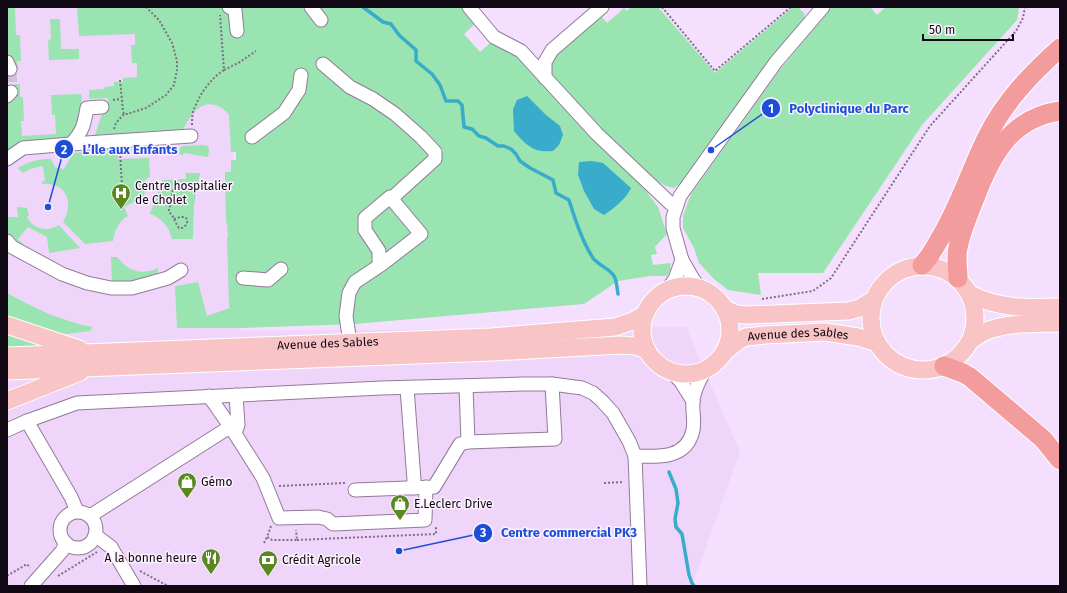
<svg xmlns="http://www.w3.org/2000/svg" width="1067" height="593" viewBox="0 0 1067 593" font-family="'Fira Sans',sans-serif">
<rect width="100%" height="100%" fill="#f5dffe"/>
<!-- built -->
<path fill="#f0d5fb" d="M7,7H285L231,90L239,331L686,327L740,452L692,586H7Z"/>
<!-- green -->
<g fill="#99e4b0">
<path d="M7,7H15L16,35H20L21,61H17L18,68L13,69L7,57Z"/>
<path d="M77,7H462L476,23L464,34L480,52L491,42L519,58L528,66L576,122L640,183L658,207L667,234L655,247L657,254L651,255L653,265L671,263L670,271L667,276H650L618,281L584,304L354,324L242,328H177L175,286L198,282L207,316L230,308L229,305L227,238L228,237L227,223H226L225,172H231V160H236V152H231L229,115C223,106 209,100 199,108C191,113 187,123 182,131L95,135L102,114H105L108,111V98L89,99V90L104,89L105,87L114,86V82H123V78L137,77V63H132L131,45H135V34L79,36Z"/>
<path d="M631,7H658L715,73L793,7L799,8L804,13L805,20L770,59L680,184L674,188L666,186L657,181L608,139L554,79C551,71 550,66 553,58L600,15L607,23L624,8L627,11Z"/>
<path d="M832,7H870L877,15L886,7H1019L1017,20L922,125L823,273H758L761,295L728,290L714,279L699,263L694,248L683,228V216L691,194L779,71Z"/>
<path d="M50,19H60L61,49H79V59L49,60L48,40L51,39Z"/>
<path d="M14,84H20V97H23L24,121H21L22,136L56,134L55,115H52L51,95L81,94L82,97L79,121L72,135L63,138L23,141L16,144L7,153V100L14,90Z"/>
<path d="M204,145L208,146L209,150L208,157L184,153L183,155L179,154L180,148L182,146Z"/>
<path d="M118,149V159L149,158L150,177L146,179L144,199L134,202L124,207L128,216C118,222 115,230 113,241L85,244L63,222C75,203 66,182 42,184V182L45,180L43,166L30,169L23,173L18,168C30,161 38,159 51,159L55,167L64,169L73,153Z"/>
<path d="M186,173H200L194,205L193,239H172C169,227 162,218 150,214L162,180L186,179Z"/>
<path d="M17,207L27,208L29,215L27,217C33,230 48,232 59,225L80,248L49,253L47,237L28,227L18,239L24,245L21,248C7,235 7,236 7,217H18Z"/>
<path d="M111,257H117C128,271 141,276 158,268L157,277L148,280L112,283Z"/>
<path d="M7,293C34,308 61,321 92,327L91,331L65,334L49,330L7,318Z"/>
<path d="M7,331L44,343L43,347L7,348Z"/>
</g>
<!-- water -->
<g fill="#38acca">
<path d="M527,96L546,115L560,126L563,135L559,145L553,151C533,153 526,145 514,131L513,109L517,100Z"/>
<path d="M592,161L603,163L631,188C626,199 614,208 604,215L594,209L584,191L578,175L579,162Z"/>
</g>
<g fill="none" stroke-linecap="round" stroke-linejoin="round">
<!-- stream -->
<g stroke="#38acca" stroke-width="3.5">
<path d="M363,7L383,22L391,24L399,35L416,50V61L432,74L440,85L446,101H458L462,105L464,127L472,129L479,136L486,138L498,146H504L511,149L516,154L520,161L530,168L553,180L556,193L569,200C575,219 582,241 593,258C598,265 610,269 614,276C617,281 617,289 618,294"/>
<path d="M669,472L676,489L678,503L675,519L676,527L682,534L689,575L692,583L694,586"/>
</g>
<!-- minor-tunnel -->
<path stroke="#d3bfdb" stroke-width="13" stroke-dasharray="13 6" stroke-linecap="butt" d="M10,69L11,92"/>
<!-- minor casing -->
<g stroke="#907b98" stroke-width="15">
<g id="minor">
<path d="M229,7L235,10L237,31"/>
<path d="M311,7L321,20"/>
<path d="M469,7L494,37L521,51L597,134L670,203L676,207"/>
<path d="M7,62L10,69"/>
<path d="M323,64L350,87L373,99L395,114L421,137L435,152V159L392,198"/>
<path d="M545,78V62L552,50L602,7"/>
<path d="M7,96L11,92"/>
<path d="M252,137L284,113L299,90L301,75"/>
<path d="M71,144L191,136"/>
<path d="M7,159L23,148L71,144C83,131 84,125 87,108L102,107"/>
<path d="M7,241L12,247L62,274L87,283L111,288H132L168,278L181,270"/>
<path d="M243,278L268,280L281,269"/>
<path d="M700,289L693,279L682,260L673,228V217L680,196L776,62L823,7"/>
<path d="M667,290L675,279L682,260"/>
<path d="M350,342L346,316L349,293L355,282L382,264L421,234L390,197L365,218V230L379,251V260L382,264"/>
<path d="M671,371L681,382L693,401"/>
<path d="M466,386L468,442"/>
<path d="M407,388L414,480L413,488"/>
<path d="M209,396L232,429L263,478L279,518L318,517L327,519L333,524L425,520L426,487"/>
<path d="M27,421L71,497L77,511"/>
<path d="M7,430L27,421L77,403L381,388L524,384H552L582,388L593,393L602,401L613,413L629,441L635,456L640,586"/>
<path d="M235,433L238,425L236,395"/>
<path d="M635,456C659,457 687,459 693,430C695,420 692,411 693,402C693,392 700,379 705,370"/>
<path d="M355,490L434,487L460,444L468,442L555,439L552,384"/>
<circle cx="78" cy="530" r="18"/>
<path d="M90,516L225,430L232,429"/>
<path d="M95,535L111,547L134,586"/>
<path d="M31,586L62,551L66,543"/>
</g>
</g>
<!-- major casing -->
<g stroke="#fff" stroke-width="19">
<g id="major">
<circle cx="923" cy="318" r="52"/>
<circle cx="686" cy="330" r="44"/>
<path d="M970,294C999,309 1028,308 1060,307"/>
<path d="M724,308L736,314L747,315L848,311L860,308L873,300"/>
<path d="M7,325L79,349"/>
<path d="M971,340C975,338 980,334 984,332C1007,322 1036,324 1060,323"/>
<path id="s1" d="M724,352L738,341L746,337L765,335L825,332L858,337L877,343"/>
<path id="s2" d="M7,356L491,337L615,327L633,321L645,314"/>
<path d="M7,371L492,352L621,345L636,346L647,350"/>
<path d="M7,401L80,372"/>
</g>
</g>
<!-- highway casing -->
<g stroke="#fff" stroke-width="21">
<g id="highway">
<path d="M922,265C929,258 934,249 939,240C959,208 970,171 987,137C1004,102 1031,74 1060,48"/>
<path d="M958,278C958,271 957,264 957,257C957,240 969,214 975,198C991,156 1010,118 1060,111"/>
<path d="M944,366L963,373L970,377L1043,439L1060,460"/>
</g>
</g>
<!-- path -->
<g stroke="#7e7084" stroke-width="2" stroke-dasharray="2 2" stroke-linecap="butt">
<path d="M662,7L715,71L791,7"/>
<path d="M224,70L240,62L256,51"/>
<path d="M120,80L123,111L124,114H127L146,108L166,95L174,85L177,70V61L172,43L159,20L146,7"/>
<path d="M113,100L121,99"/>
<path d="M192,125C192,120 192,114 194,109C200,94 210,79 224,70L220,15"/>
<path d="M114,129L116,123L124,114"/>
<path d="M120,152L123,203L125,206"/>
<path d="M174,219L180,217H184C188,219 188,221 186,225L182,228H179L177,225L172,215L169,212V208L172,202V192L174,189L175,186V180"/>
<path d="M762,299L813,291L831,278L930,126L1016,31L1023,18L1025,7"/>
<path d="M604,483L624,482"/>
<path d="M279,486L345,483"/>
<path d="M271,526L267,537L272,540H297L296,530"/>
<path d="M297,540L436,534V526"/>
<path d="M264,543L267,537"/>
<path d="M140,571L168,586"/>
<path d="M7,576L27,564L30,568"/>
<path d="M58,576L97,552"/>
</g>
<!-- minor -->
<use href="#minor" stroke="#fff" stroke-width="13"/>
<!-- major -->
<use href="#major" stroke="#f8c4c5" stroke-width="17"/>
<!-- highway -->
<use href="#highway" stroke="#f39c9e" stroke-width="19"/>
</g>
<!-- icons -->
<defs>
<g id="hospital-pin" transform="scale(1)"><path d="M0 17L-7.5 6A9.5 9.5 0 1 1 7.5 6Z" fill="#59891e" stroke="#fbf2fe"/><path d="M-5-5h3v3.5h4V-5h3V5h-3V1.5h-4V5h-3Z" fill="#fff"/></g>
<g id="shop-pin" transform="scale(1)"><path d="M0 17L-7.5 6A9.5 9.5 0 1 1 7.5 6Z" fill="#59891e" stroke="#fbf2fe"/><path d="M-5-2.5h2.3a2.7 3.5 0 0 1 5.4 0H5L5.5 6h-11ZM-1.5-2.5h3a1.5 2.3 0 0 0-3 0Z" fill="#fff"/></g>
<g id="restaurant-pin" transform="scale(1)"><path d="M0 17L-7.5 6A9.5 9.5 0 1 1 7.5 6Z" fill="#59891e" stroke="#fbf2fe"/><path d="M-5-6h1v4h1v-4h1v4h1v-4h1v5L-1.5 .5V6h-2V.5L-5-1ZM5-6V6H3V1.5H1.5Q1.5-4 5-6Z" fill="#fff"/></g>
<g id="bank-pin" transform="scale(1)"><path d="M0 17L-7.5 6A9.5 9.5 0 1 1 7.5 6Z" fill="#59891e" stroke="#fbf2fe"/><path d="M-6-4H6V4H-6ZM0-2.3a2.3 2.3 0 1 0 0 4.6a2.3 2.3 0 1 0 0-4.6Z" fill="#fff"/></g>
</defs>
<g fill-rule="evenodd">
<use href="#hospital-pin" x="121" y="193"/>
<use href="#shop-pin" x="187" y="482"/>
<use href="#shop-pin" x="400" y="504"/>
<use href="#restaurant-pin" x="211" y="558"/>
<use href="#bank-pin" x="268" y="560"/>
</g>
<g text-anchor="middle" dominant-baseline="central" stroke-width="3" stroke-linejoin="round" paint-order="stroke">
<!-- poi labels -->
<g font-size="12" fill="#100813" stroke="#fbf2fe" text-anchor="start">
<text x="135" y="186">Centre hospitalier<tspan x="135" dy="14">de Cholet</tspan></text>
<text x="201" y="482">Gémo</text>
<text x="414" y="504">E.Leclerc Drive</text>
<text x="197" y="558" text-anchor="end">A la bonne heure</text>
<text x="282" y="560">Crédit Agricole</text>
</g>
<!-- street labels -->
<g font-size="12" fill="#100813" stroke="#fbf2fe">
<text stroke="none"><textPath href="#s1" startOffset="79">Avenue des Sables</textPath></text>
<text stroke="none"><textPath href="#s2" startOffset="321">Avenue des Sables</textPath></text>
</g>
</g>
<!-- callouts -->
<path fill="none" stroke="#1d4ed8" stroke-width="1.5" d="M711 150L771 108M48 207L64 149M399 551L483 533"/>
<g fill="#1d4ed8" stroke="#fbf2fe" stroke-width="1.5">
<circle cx="711" cy="150" r="4"/>
<circle cx="48" cy="207" r="4"/>
<circle cx="399" cy="551" r="4"/>
<circle cx="771" cy="108" r="10"/>
<circle cx="64" cy="149" r="10"/>
<circle cx="483" cy="533" r="10"/>
</g>
<g font-size="12" text-anchor="middle" font-weight="bold" fill="#fff">
<text x="771" y="113">1</text>
<text x="64" y="154">2</text>
<text x="483" y="537">3</text>
</g>
<g font-size="13" text-anchor="middle" font-weight="bold" fill="#1d4ed8" stroke="#fbf2fe" stroke-width="3" stroke-linejoin="round" paint-order="stroke">
<text x="849" y="113">Polyclinique du Parc</text>
<text x="130" y="154">L’Ile aux Enfants</text>
<text x="569" y="537">Centre commercial PK3</text>
</g>
<!-- border -->
<rect width="1067" height="593" fill="none" stroke="#100813" stroke-width="16"/>
<!-- scale -->
<path d="M923 34v6h90v-6" fill="none" stroke="#100813" stroke-width="2"/>
<text x="929" y="34" font-size="12" fill="#100813" stroke="#fbf2fe" stroke-width="3" paint-order="stroke">50 m</text>
</svg>
